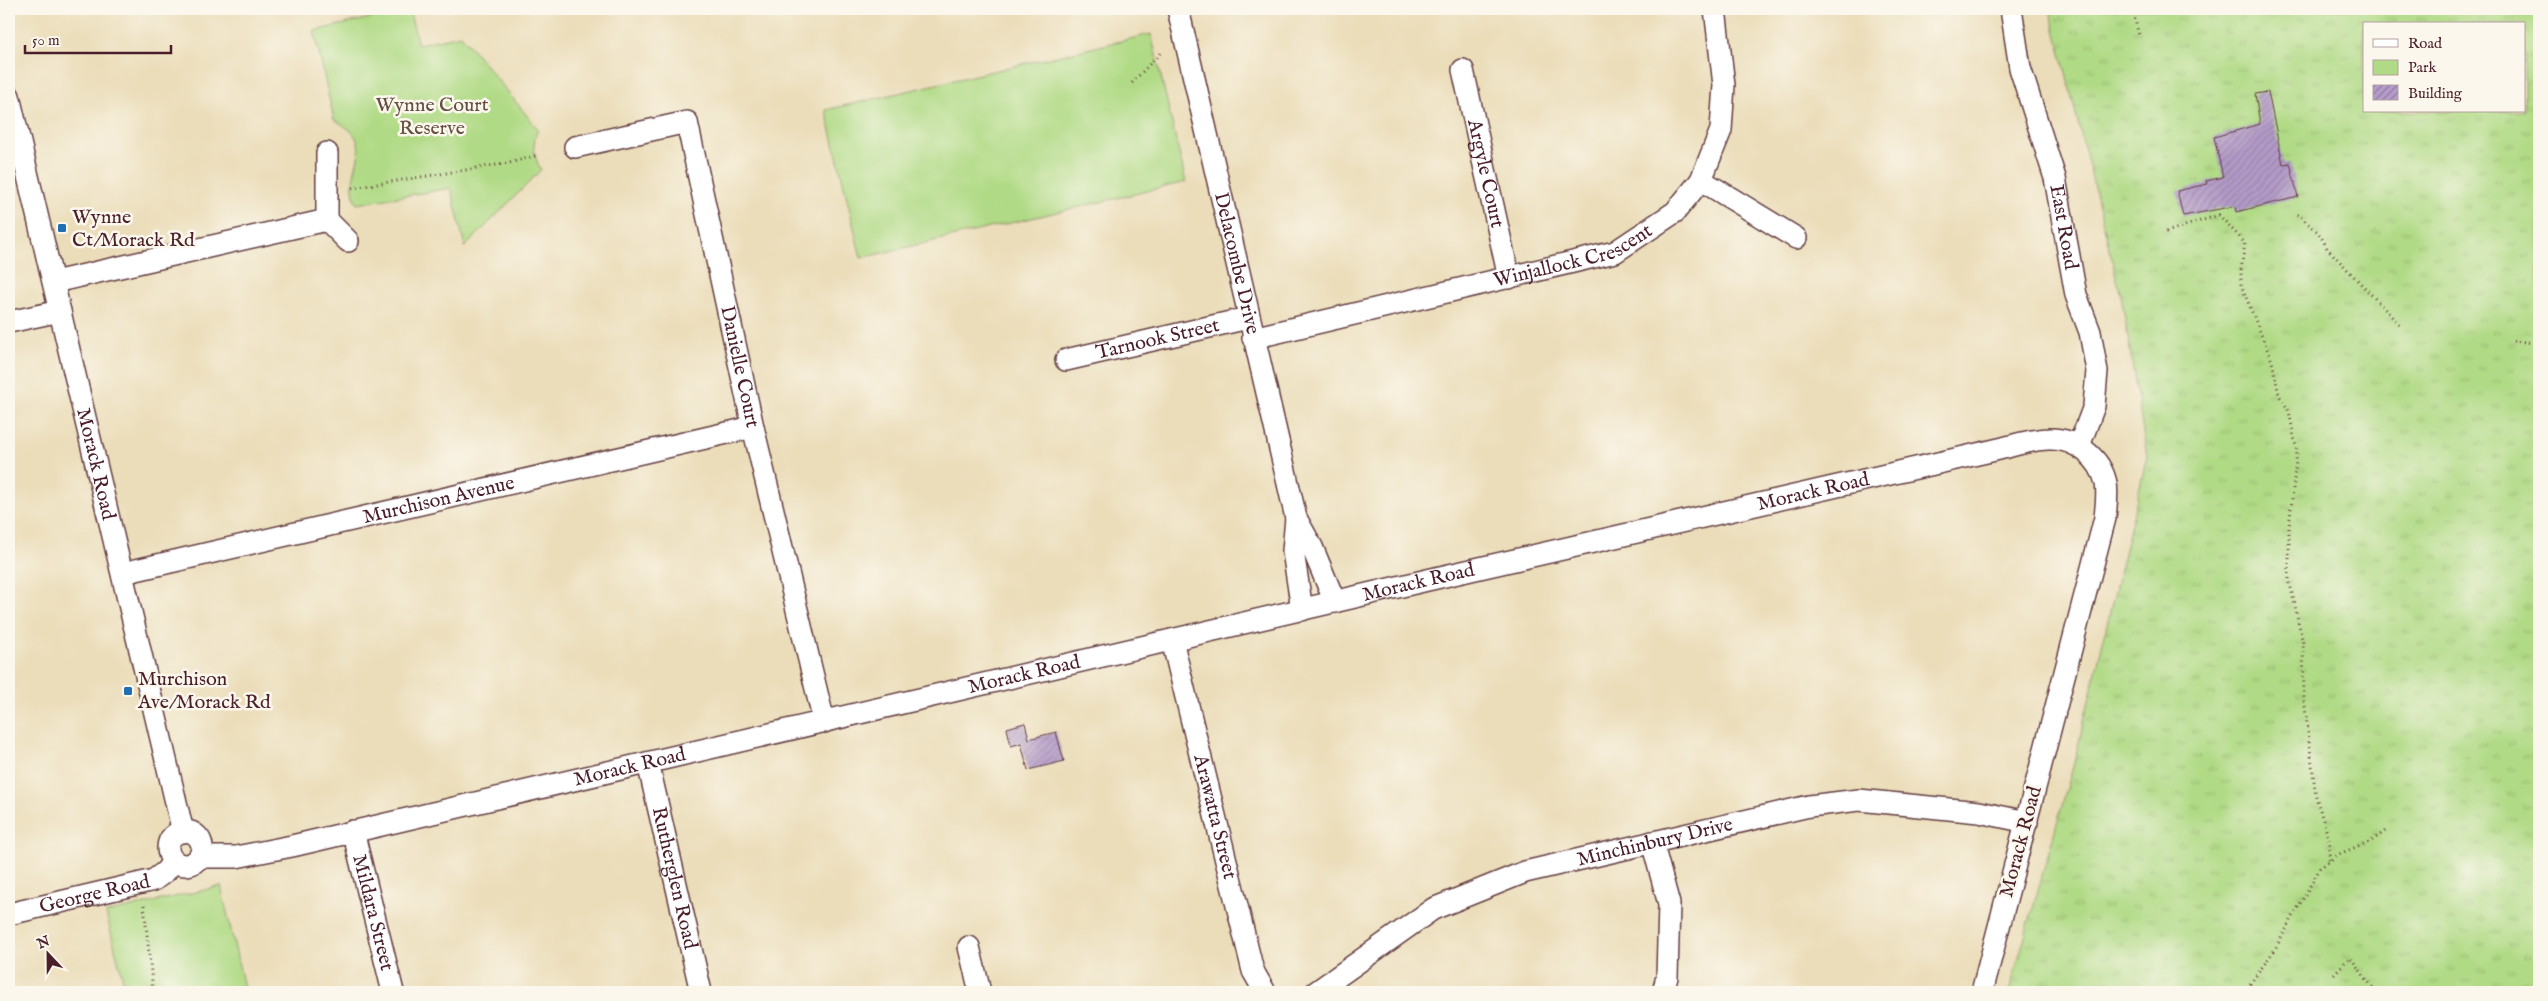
<svg xmlns="http://www.w3.org/2000/svg" width="2548" height="1001" viewBox="0 0 2548 1001" font-family="'IM FELL English',serif">
<defs>
<pattern id="grass-tufts" width="24" height="20" patternUnits="userSpaceOnUse" patternTransform="scale(1.25)"><rect width="24" height="20" fill="#b0da85"/><path d="M3 7l-1-3M5 7V3M7 7l1-3M15 17l-1-3M17 17v-4M19 17l1-3" fill="none" stroke="#99bb73"/></pattern>
<pattern id="building-hatch" width="6" height="6" patternUnits="userSpaceOnUse" patternTransform="scale(1.25)"><rect width="6" height="6" fill="#b39bc8"/><path d="M-1 1l2-2M0 6l6-6M5 7l2-2" fill="none" stroke="#947ea3"/></pattern>
</defs>
<rect width="100%" height="100%" fill="#fbf7ec"/>
<filter id="ink" filterUnits="userSpaceOnUse"><feTurbulence type="fractalNoise" baseFrequency=".02" numOctaves="2"/><feDisplacementMap in="SourceGraphic" scale="10" xChannelSelector="R" yChannelSelector="G"/><feConvolveMatrix kernelMatrix="1 2 1 2 8 2 1 2 1" color-interpolation-filters="sRGB"/></filter>
<filter id="wash" filterUnits="userSpaceOnUse"><feTurbulence type="fractalNoise" baseFrequency=".0096" numOctaves="4" result="noise"/><feDisplacementMap in="SourceGraphic" scale="20" xChannelSelector="R" yChannelSelector="G"/><feGaussianBlur stdDeviation="1.12" result="paint"/><feColorMatrix in="noise" values="0 0 0 0 0 0 0 0 0 0 0 0 0 0 0 0 0 1.4 0 .05"/><feComposite in="paint" operator="in"/></filter>
<g filter="url(#wash)">
<rect width="100%" height="100%" fill="#ebddb9"/>
<!-- grass -->
<path fill="url(#grass-tufts)" stroke="#7d7c58" fill-rule="evenodd" d="M2050,9H2539V992H2009L2073,767L2147,457L2122,300ZM2364,24H2524V111H2364Z"/>
<!-- park -->
<g fill="#b0da85" stroke="#7d7c58">
<path d="M409,9L418,44L461,35L538,129C532,144 533,155 541,170L465,247L451,188L357,204C340,170 384,144 334,120L314,31Z"/>
<path d="M1151,34L1186,182L861,258L826,110Z"/>
<path d="M221,886L245,992H126L106,913Z"/>
</g>
<g id="blocks">
<!-- building -->
<g fill="url(#building-hatch)">
<path d="M2268,92L2283,164L2290,163L2298,197L2236,212L2235,206L2183,216L2177,191L2207,184L2206,181L2223,177L2214,137L2260,124L2255,94Z"/>
<path d="M1025,723L1029,739L1056,732L1064,761L1028,770L1021,743L1011,746L1007,728Z"/>
</g>
</g>
</g>
<g filter="url(#ink)">
<use href="#blocks" fill-opacity="0" stroke="#623c40" stroke-width="1"/>
<g fill="none" stroke-linecap="round" stroke-linejoin="round">
<!-- minor casing -->
<g stroke="#623c40" stroke-width="24">
<g id="minor">
<path id="s1" d="M1178,9L1296,518L1312,547L1335,602"/>
<path id="s2" d="M2011,9L2020,68L2055,178L2076,295L2090,332L2097,371L2094,406L2079,446"/>
<path id="s3" d="M1463,70L1509,278"/>
<path id="s4" d="M9,96L183,832"/>
<path id="s5" d="M575,147L687,122L753,427L824,722"/>
<path d="M1701,180L1796,238"/>
<path d="M327,220L348,241"/>
<path d="M54,282L327,220V153"/>
<path d="M9,322L60,311"/>
<path id="s6" d="M1253,338L1615,252L1675,212L1701,180L1721,130L1724,85L1715,9"/>
<path id="s7" d="M1066,360L1248,318"/>
<path d="M1296,518L1293,551L1302,610"/>
<path id="s8" d="M123,573L753,427"/>
<path id="s9" d="M1172,640L1253,971L1265,992"/>
<path id="s10" d="M648,763L701,992"/>
<path id="s11" d="M353,831L393,992"/>
<circle cx="185" cy="848" r="17"/>
<path d="M1652,842L1669,904L1667,977L1663,992"/>
<path id="s12" d="M199,857H236L292,846L1436,578L1995,450C2013,446 2031,439 2049,439C2075,438 2100,457 2106,483C2108,494 2106,506 2105,518L1982,992"/>
<path id="s13" d="M9,914L154,880L166,871L173,861"/>
<path d="M969,947L980,992"/>
<path id="s14" d="M1316,992L1433,909L1525,872L1809,806L1859,800L1979,812L2027,822"/>
</g>
</g>
<!-- path -->
<g stroke="#623c40" stroke-width="3" stroke-dasharray="1 4" stroke-linecap="butt">
<path d="M2132,9L2139,35"/>
<path d="M1132,83L1161,52"/>
<path d="M352,188L509,163L539,155"/>
<path d="M2297,214L2319,233L2327,248L2400,325"/>
<path d="M2166,232L2219,215L2245,243L2241,270V285L2272,361L2279,395L2289,411L2297,452L2289,527V579L2303,643L2304,699L2316,797L2330,843L2329,860"/>
<path d="M2513,341L2539,343"/>
<path d="M144,905L153,992"/>
<path d="M2334,974L2350,957L2376,992"/>
<path d="M2244,992L2274,951L2320,868L2339,854L2373,840L2388,829"/>
</g>
<!-- minor -->
<use href="#minor" stroke="#fff" stroke-width="21"/>
</g>
</g>
<!-- markers -->
<g fill="#1f6fb2" stroke="#fbf7ec" stroke-width="2">
<rect x="57" y="223" width="10" height="10" rx="2.5"/>
<rect x="123" y="686" width="10" height="10" rx="2.5"/>
</g>
<g text-anchor="middle" dominant-baseline="central" stroke-width="5" stroke-linejoin="round" paint-order="stroke">
<!-- park labels -->
<g font-size="20" fill="#644e42" stroke="#fbf7ec">
<text x="432" y="105">Wynne Court<tspan x="432" dy="23">Reserve</tspan></text>
</g>
<!-- street labels -->
<g font-size="20" fill="#4a1f2b" stroke="#fbf7ec">
<text stroke="none"><textPath href="#s3" startOffset="106">Argyle Court</textPath></text>
<text stroke="none"><textPath href="#s2" startOffset="225">East Road</textPath></text>
<text stroke="none"><textPath href="#s6" startOffset="331">Winjallock Crescent</textPath></text>
<text stroke="none"><textPath href="#s1" startOffset="261">Delacombe Drive</textPath></text>
<text stroke="none"><textPath href="#s7" startOffset="94">Tarnook Street</textPath></text>
<text stroke="none"><textPath href="#s5" startOffset="365">Danielle Court</textPath></text>
<text stroke="none"><textPath href="#s4" startOffset="378">Morack Road</textPath></text>
<text stroke="none"><textPath href="#s12" startOffset="1656">Morack Road</textPath></text>
<text stroke="none"><textPath href="#s8" startOffset="324">Murchison Avenue</textPath></text>
<text stroke="none"><textPath href="#s12" startOffset="1251">Morack Road</textPath></text>
<text stroke="none"><textPath href="#s12" startOffset="846">Morack Road</textPath></text>
<text stroke="none"><textPath href="#s12" startOffset="441">Morack Road</textPath></text>
<text stroke="none"><textPath href="#s9" startOffset="182">Arawatta Street</textPath></text>
<text stroke="none"><textPath href="#s14" startOffset="376">Minchinbury Drive</textPath></text>
<text transform="translate(2021 842) rotate(-75)">Morack Road</text>
<text stroke="none"><textPath href="#s10" startOffset="118">Rutherglen Road</textPath></text>
<text stroke="none"><textPath href="#s13" startOffset="88">George Road</textPath></text>
<text stroke="none"><textPath href="#s11" startOffset="84">Mildara Street</textPath></text>
</g>
<!-- poi labels -->
<g font-size="20" fill="#4a1f2b" stroke="#fbf7ec" text-anchor="start">
<text x="72" y="217">Wynne<tspan x="72" dy="23">Ct/Morack Rd</tspan></text>
<text x="138" y="679">Murchison<tspan x="138" dy="23">Ave/Morack Rd</tspan></text>
</g>
</g>
<!-- margin -->
<rect width="2548" height="1001" fill="none" stroke="#fbf7ec" stroke-width="30"/>
<!-- legend -->
<rect x="2363" y="22" width="162" height="90" fill="#fbf7ec" stroke="#b4a19f"/>
<rect x="2373" y="39" width="25" height="8" fill="#ffffff" stroke="#b4a19f"/>
<text x="2408" y="48" font-size="15" fill="#4a1f2b">Road</text>
<rect x="2373" y="60" width="25" height="15" fill="#b0da85" stroke="#b4a19f"/>
<text x="2408" y="72" font-size="15" fill="#4a1f2b">Park</text>
<rect x="2373" y="85" width="25" height="15" fill="url(#building-hatch)" stroke="#b4a19f"/>
<text x="2408" y="98" font-size="15" fill="#4a1f2b">Building</text>
<!-- north arrow -->
<g transform="translate(48 954) rotate(338)" stroke="#fbf7ec" stroke-width="4" paint-order="stroke">
<path d="M0-4L9 19L0 12L-9 19Z" fill="#4a1f2b"/>
<text y="-8" font-size="14" font-weight="bold" text-anchor="middle" fill="#4a1f2b">N</text>
</g>
<!-- scale -->
<path d="M25 45v8h146v-8" fill="none" stroke="#4a1f2b" stroke-width="2.5"/>
<text x="32" y="45" font-size="15" fill="#4a1f2b" stroke="#fbf7ec" stroke-width="4" paint-order="stroke">50 m</text>
</svg>
